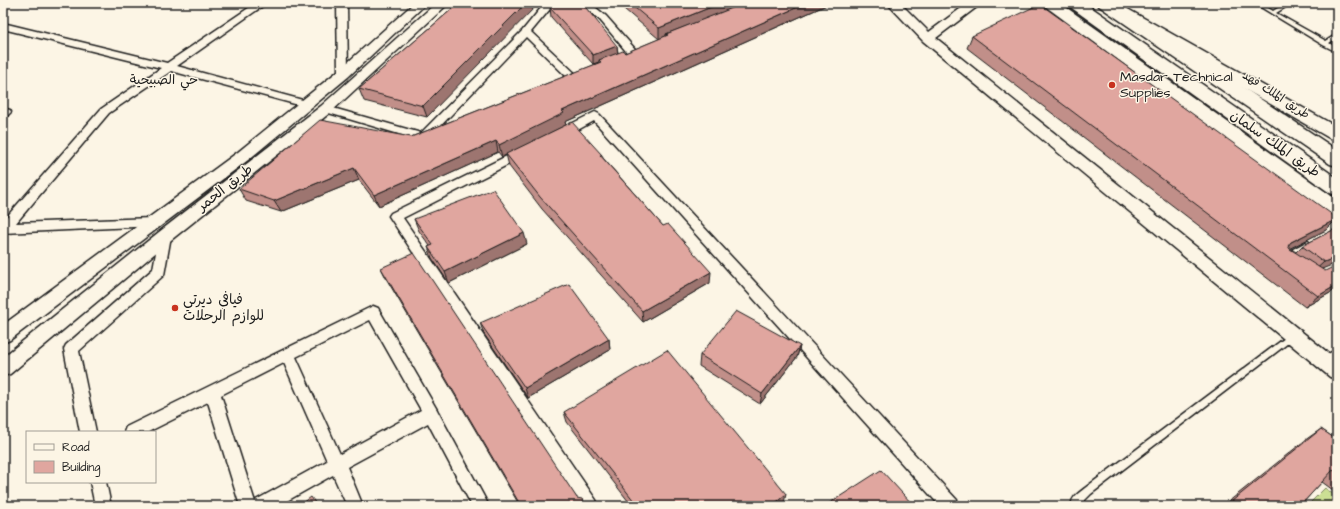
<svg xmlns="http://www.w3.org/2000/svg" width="1340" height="509" viewBox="0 0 1340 509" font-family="'Architects Daughter','Playpen Sans Arabic',sans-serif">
<rect width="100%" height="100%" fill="#fcf5e5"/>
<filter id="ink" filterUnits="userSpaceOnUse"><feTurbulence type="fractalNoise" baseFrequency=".025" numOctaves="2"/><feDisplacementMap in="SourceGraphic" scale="8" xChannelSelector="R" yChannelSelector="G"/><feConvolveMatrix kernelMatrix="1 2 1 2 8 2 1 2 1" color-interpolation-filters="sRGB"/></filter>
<g filter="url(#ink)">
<!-- green -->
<path fill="#ccdf94" stroke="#747e58" d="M1325,488L1337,497V506H1307Z"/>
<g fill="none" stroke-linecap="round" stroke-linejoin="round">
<!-- service casing -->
<g stroke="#1c1c1c" stroke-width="3">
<g id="service">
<path d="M1254,3H1260L1273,11L1286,3H1292L1276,13L1326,41L1337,34V38L1329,43L1337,48V52L1323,45Z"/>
<path d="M1308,241L1311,244L1310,246L1288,258H1284L1282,256L1284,254Z"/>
<path d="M1293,332L1296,333L1297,335L1296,337L1091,494L1081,504L1082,506H1072C1070,498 1079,493 1085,488Z"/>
</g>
</g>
<!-- minor casing -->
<g stroke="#1c1c1c" stroke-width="3">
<g id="minor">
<path d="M256,3H267L177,66L310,102L311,104L310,106L306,107L171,71L109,113L16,223L152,218L156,220L158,223L156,226L3,233V221L101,109L161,68L3,29V23L167,63Z"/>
<path d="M337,3H347L348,74L343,77L338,74Z"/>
<path d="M545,3H555L531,32L578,76L579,78L578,80H570L526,37L427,140H419L322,111L321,109L322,107L326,106L421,133L523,30Z"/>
<path d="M579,3H590L606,16L636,50L645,47L650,50C646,55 636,58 630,56L600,20Z"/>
<path d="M3,108L10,110L11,112L7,116L3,118Z"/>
<path d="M595,112L599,114L957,500L959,506H940L594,121L565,137H557L555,134L557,131Z"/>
<path d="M523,148L527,149L529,152L527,155L403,218L596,500L598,506H580L389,216L391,213Z"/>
<path d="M165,231L169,233L171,236L164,275L79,351L96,432H80L64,349L66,345L153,269L159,236L161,233Z"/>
<path d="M373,306L378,308L436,408L489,506H472L428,423L347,467L363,506H347L333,475L278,506H240L208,402L148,432H124L126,427ZM370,320L421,410L340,454L296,357ZM284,363L327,461L256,500L255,502L221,395Z"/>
<path d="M1337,349V363L1326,368L1321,366L1319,362L1321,358Z"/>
<path d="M90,482H106L111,506H95Z"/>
</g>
</g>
<!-- tertiary casing -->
<g stroke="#1c1c1c" stroke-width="3">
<g id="tertiary">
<path d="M414,3H427L348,77L248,160L10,340L3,343V325L238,152L338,71Z"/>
<path d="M436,3H449L331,112L171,240L10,374L3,376V357L159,232L321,106Z"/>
<path d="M887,3H900L929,32L968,3H982L936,38L1337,360V379L1330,377L923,41Z"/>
</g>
</g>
<!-- primary casing -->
<g stroke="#1c1c1c" stroke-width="3">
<g id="primary">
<path d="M1043,3H1060L1337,200V217L1330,215L1045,6Z"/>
<path d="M1099,3H1117L1337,127V141L1331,139L1101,6Z"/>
</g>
</g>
<!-- trunk casing -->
<g stroke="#1c1c1c" stroke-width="3">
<g id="trunk">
<path d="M1067,3H1085L1337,178V195L1330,193L1069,6Z"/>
<path d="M1097,3H1116L1337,150V166L1330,164L1099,6Z"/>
</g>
</g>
<!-- service -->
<use href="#service" fill="#fcf5e5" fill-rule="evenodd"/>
<!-- minor -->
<use href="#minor" fill="#fcf5e5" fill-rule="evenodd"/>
<!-- tertiary -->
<use href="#tertiary" fill="#fcf5e5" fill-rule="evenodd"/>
<!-- primary -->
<use href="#primary" fill="#fcf5e5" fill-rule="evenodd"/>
<!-- trunk -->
<use href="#trunk" fill="#fcf5e5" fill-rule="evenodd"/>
</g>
<!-- wall -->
<g fill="#c18f89" stroke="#1c1c1c">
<path d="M459,3L427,117L364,101L359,89Z"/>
<path d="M617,3H831L565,122L566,125L602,155L603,158L663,226L710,283L643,322L542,209L509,166L506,154L502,157L498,152L379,206L359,180L281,212L246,201L239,189L411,137L599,63V62L593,64L551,17L550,8L617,46L618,53H625L659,39Z"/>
<path d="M972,36L1337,218V219L1326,230L1290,248L1296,252L1302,246L1337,228L1322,269L1337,289L1305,307L967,48Z"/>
<path d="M414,219L527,244L449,283L432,258L428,247L430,246L419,231Z"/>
<path d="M381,268L577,498L586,506H520L387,280Z"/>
<path d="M480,323L609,339L610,350L528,398L484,334Z"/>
<path d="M800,346L797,357L760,404L699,366L700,355Z"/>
<path d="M564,412L784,503L780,506H632L567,422Z"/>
<path d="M1321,429L1337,440V493L1322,482L1300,506H1223L1308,438Z"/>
</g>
<!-- shaded-wall -->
<g fill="#9d746f" stroke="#1c1c1c">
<path d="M526,3H539L427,117L423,106Z"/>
<path d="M721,3H748L666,34V36L659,39V28Z"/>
<path d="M807,3H831L565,122L566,125L502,157L499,145L562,111Z"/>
<path d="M617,46L618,55L599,60V62L593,64V55Z"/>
<path d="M496,141L498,152L379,206L374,195Z"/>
<path d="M354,168L359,180L281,212L274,201Z"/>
<path d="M1337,219L1326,230L1279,254L1291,242Z"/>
<path d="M524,233L527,244L449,283L445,272Z"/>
<path d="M1337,257V263L1312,273L1324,262Z"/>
<path d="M711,272L710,283L643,322L642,311Z"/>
<path d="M1337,285V289L1305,307L1318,296Z"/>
<path d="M609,339L610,350L528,398L525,388Z"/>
<path d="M800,346L797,357L760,404L762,394Z"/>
<path d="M786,494L784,503L780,506H772Z"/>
</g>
<!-- building -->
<g fill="#e0a69f" stroke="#1c1c1c">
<path d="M459,3H526L423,106L359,89Z"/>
<path d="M558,3H582L617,46L593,55L550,8Z"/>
<path d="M629,3H721L659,28Z"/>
<path d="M745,3H807L562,111L564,113L499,145L496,141L374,195L354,168L274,201L239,189L320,120L411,137L601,62L599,60L623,51L625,53L668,35L666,34Z"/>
<path d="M1040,4L1337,218V219L1291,242L1288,246L1290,249L1325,271L1337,265V285L1318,296L972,36Z"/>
<path d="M572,122L602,155H600L663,226L668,224L711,272L642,311L540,197L506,154Z"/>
<path d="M493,189L524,233L445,272L428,247L433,245L414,219Z"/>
<path d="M1337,228V257L1324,262L1302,246Z"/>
<path d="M414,253L577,498L582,499L586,506H521L381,268Z"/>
<path d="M569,284L609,339L525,388L480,323Z"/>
<path d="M736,311L800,346L762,394L700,355Z"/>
<path d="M667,350L786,494L772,506H638L564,412Z"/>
<path d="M1321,429L1337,440V473L1333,470L1300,506H1226Z"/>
<path d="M881,470L914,506H825Z"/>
<path d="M311,497L316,504L331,506H299Z"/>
</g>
</g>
<!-- markers -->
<g fill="#c8321e" stroke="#fcf5e5" stroke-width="1.5">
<circle cx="1112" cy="85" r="4"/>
<circle cx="175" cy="308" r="4"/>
</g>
<g text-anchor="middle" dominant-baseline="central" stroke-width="3" stroke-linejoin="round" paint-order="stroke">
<!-- far-street labels -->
<g font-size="12" fill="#1c1c1c" stroke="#fcf5e5">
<text transform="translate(1276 95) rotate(33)">طريق الملك فهد</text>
</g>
<!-- far-neighbourhood labels -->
<g font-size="13" fill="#1c1c1c" stroke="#fcf5e5">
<text x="164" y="80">حي الصبيحية</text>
</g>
<!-- poi labels -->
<g font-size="14" fill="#1c1c1c" stroke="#fcf5e5" text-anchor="start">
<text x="1120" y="77">Masdar Technical<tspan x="1120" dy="16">Supplies</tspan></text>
<text x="183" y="300">فيافي ديرتي<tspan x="183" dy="16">للوازم الرحلات</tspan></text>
</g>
<!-- street labels -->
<g font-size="14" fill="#1c1c1c" stroke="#fcf5e5">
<text transform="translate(1275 144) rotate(35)">طريق الملك سلمان</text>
<text transform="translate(225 188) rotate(-38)">طريق الحمر</text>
</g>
</g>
<!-- margin -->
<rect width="1340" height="509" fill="none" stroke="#fcf5e5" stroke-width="16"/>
<rect x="8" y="8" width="1324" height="493" fill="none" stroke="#1c1c1c" stroke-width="1.5" filter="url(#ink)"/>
<!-- legend -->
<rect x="26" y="431" width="130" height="52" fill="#fcf5e5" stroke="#a29e95"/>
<rect x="34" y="444" width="20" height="6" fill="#fcf5e5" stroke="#a29e95"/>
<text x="62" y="451" font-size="12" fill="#1c1c1c">Road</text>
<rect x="34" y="461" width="20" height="12" fill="#e0a69f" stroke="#a29e95"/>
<text x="62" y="471" font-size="12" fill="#1c1c1c">Building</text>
</svg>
